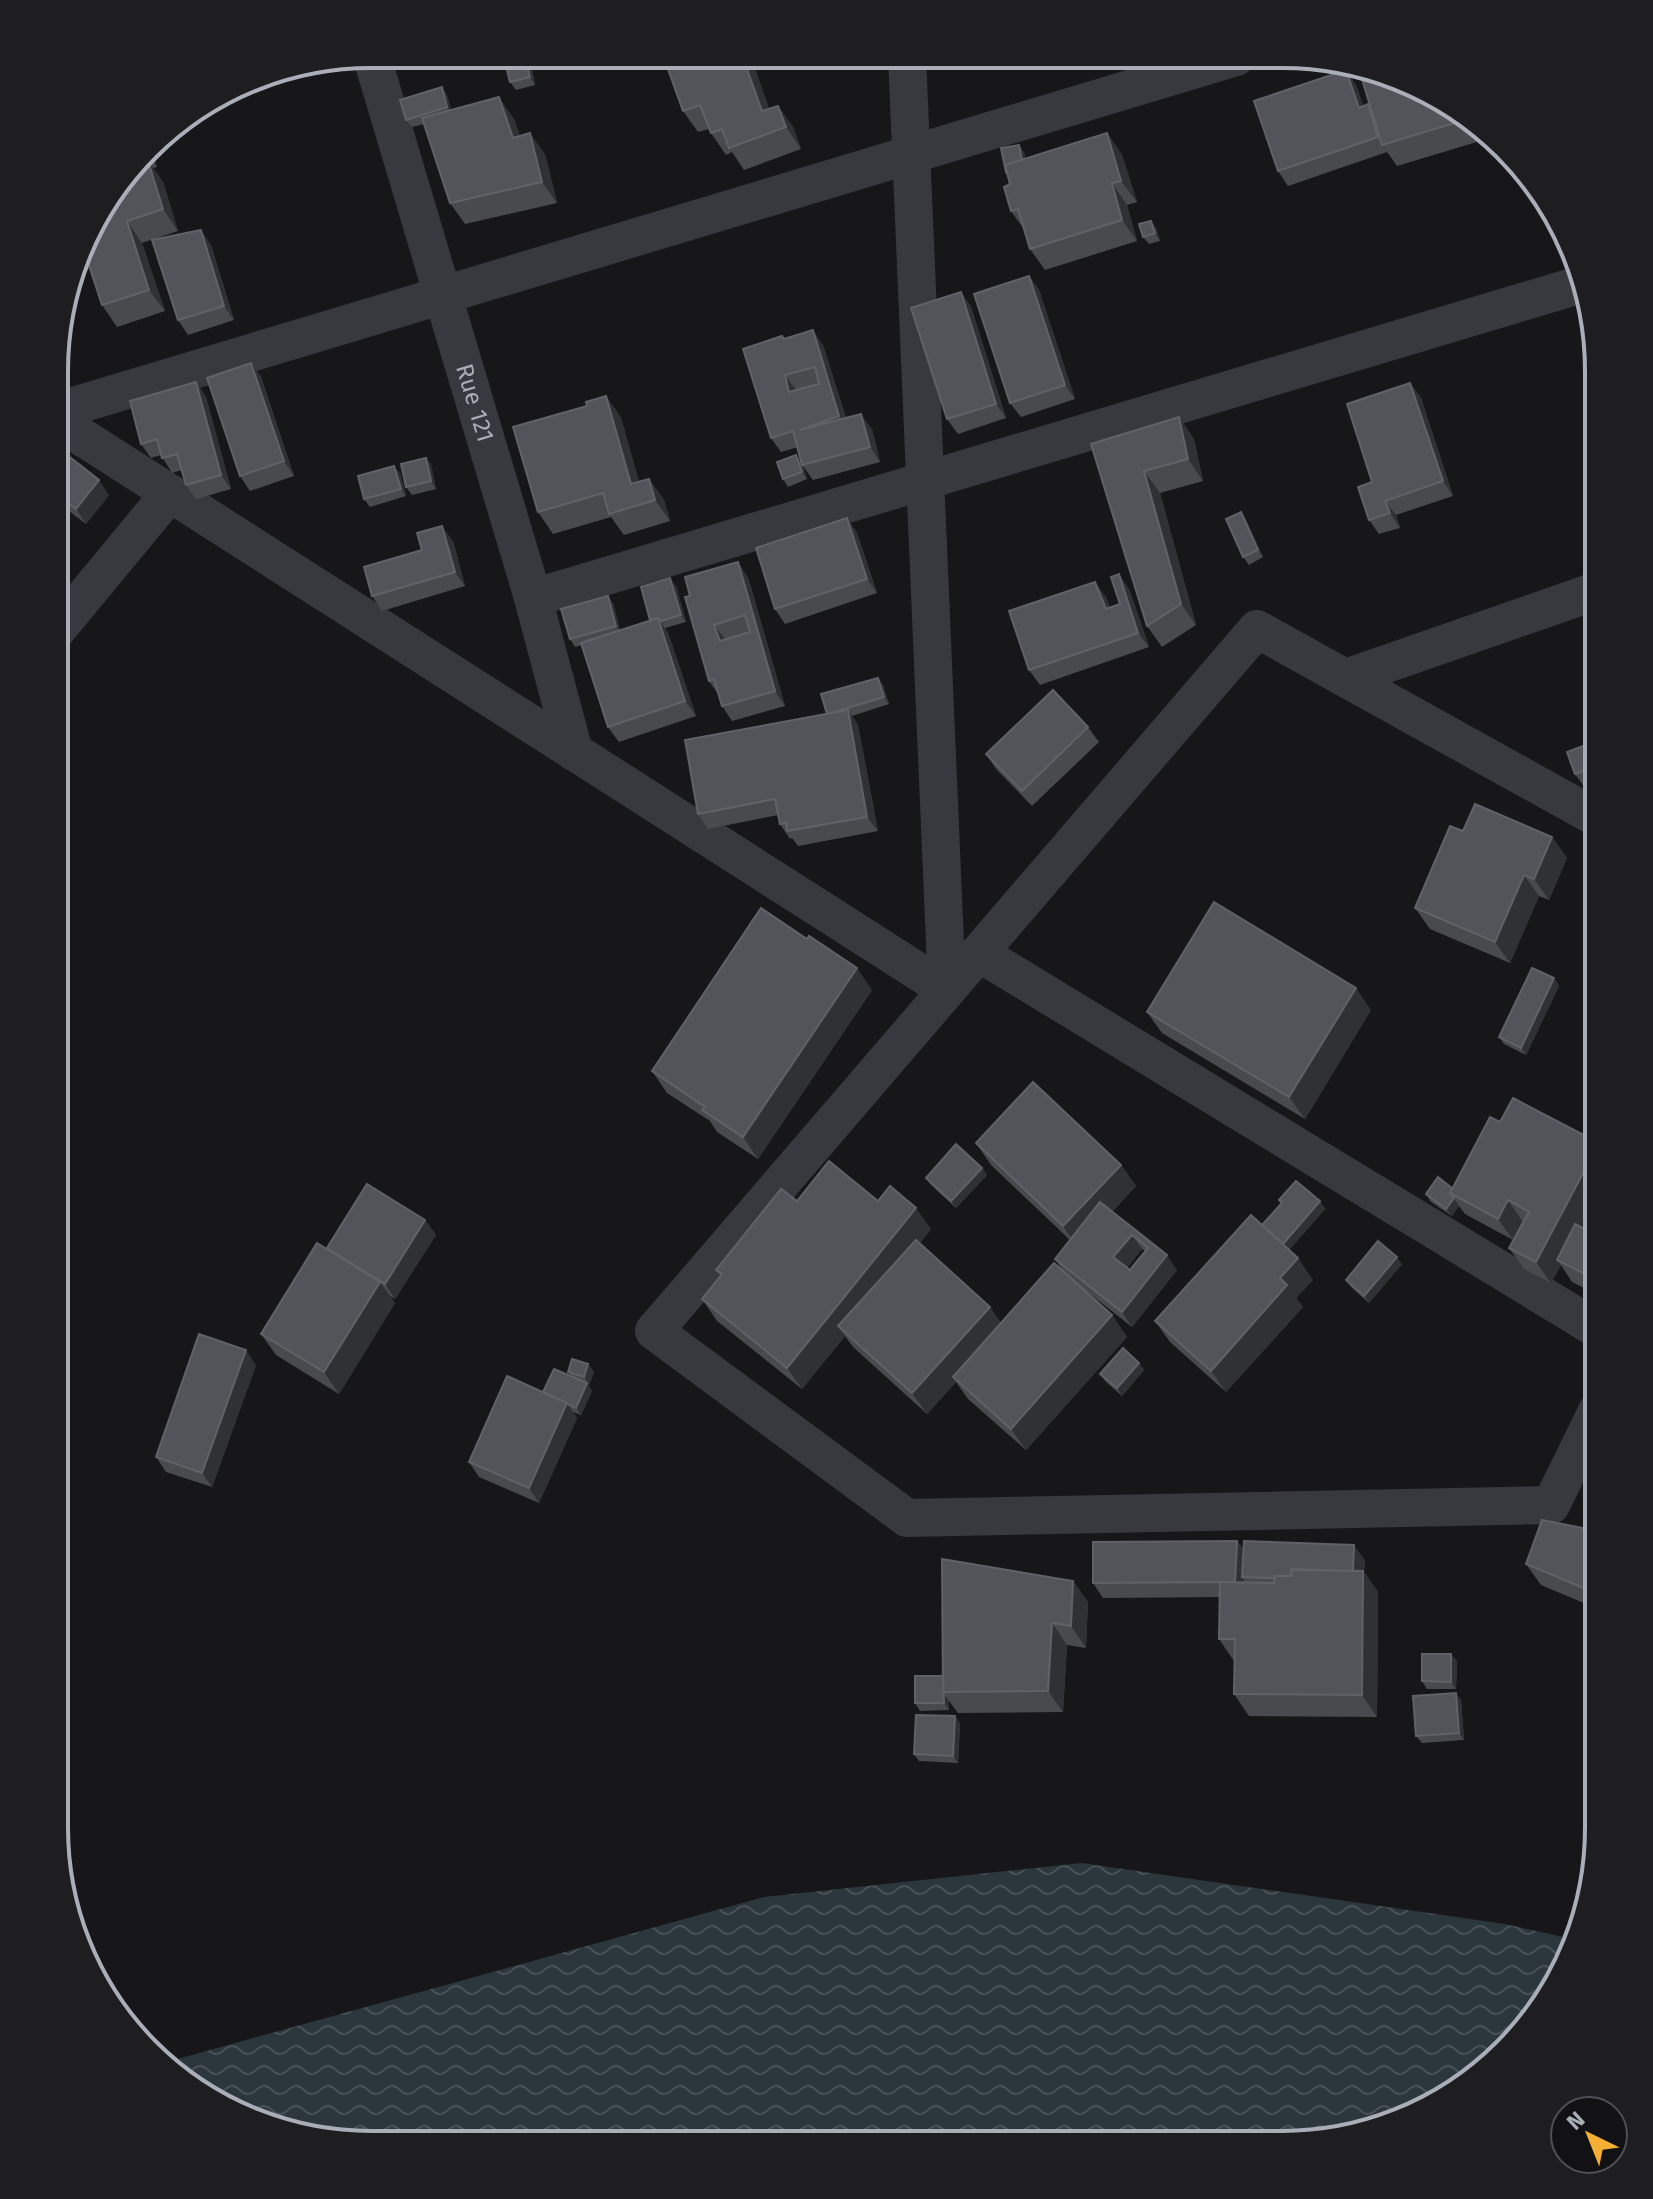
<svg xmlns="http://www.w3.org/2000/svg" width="1653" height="2199" viewBox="0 0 1653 2199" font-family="'Fira Sans',sans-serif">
<defs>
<pattern id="water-waves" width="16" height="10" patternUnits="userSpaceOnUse" patternTransform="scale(2)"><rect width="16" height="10" fill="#2c363d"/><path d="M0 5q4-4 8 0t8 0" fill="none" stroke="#485157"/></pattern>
</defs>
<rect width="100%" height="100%" fill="#171719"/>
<!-- water -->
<path fill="url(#water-waves)" d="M1082,1863L1505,1924L1577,1940L1545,2004L1491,2067L1422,2112L1282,2145L330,2142L195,2091L163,2063L764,1897Z"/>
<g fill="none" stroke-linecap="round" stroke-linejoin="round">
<!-- street -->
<g stroke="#38393e" stroke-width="38">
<path id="s1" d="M371,54L533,598L574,752"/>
<path d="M907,56L947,990"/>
<path d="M57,411L1236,57"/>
<path d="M57,421L947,990"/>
<path d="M533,598L1579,285"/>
<path d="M56,631L170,493"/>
<path d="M1346,678L1599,590"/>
<path d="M979,953L1599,1330"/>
<path d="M1598,1409L1551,1505L907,1518L654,1331L1257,629L1599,819"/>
</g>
</g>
<!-- wall -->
<g fill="#484a4e" fill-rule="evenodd">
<path d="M663,55H750L769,109L778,106L793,127L801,149L744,170L732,152L726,155L711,133L709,129L698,132L683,111Z"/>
<path d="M532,69L535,85L516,90L510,82Z"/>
<path d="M1356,85L1363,106L1371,110L1409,91L1420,88L1474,119L1490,138L1397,166L1387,152L1288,186L1278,171Z"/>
<path d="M447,95L451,110L514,119L520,136L545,154L557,203L465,224L450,203L424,124L412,127L406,120Z"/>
<path d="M1107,133L1122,155L1137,202L1127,205L1137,241L1045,270L1030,249L1024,229L1011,211L1010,184L1006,172L1024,152L1025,159Z"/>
<path d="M151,146L157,167L153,168L163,182L178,231L142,243L165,311L117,327L102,305L96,213Z"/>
<path d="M1151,221L1156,228L1160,241L1149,244L1143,237Z"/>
<path d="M211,245L234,320L188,335L178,320Z"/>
<path d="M1029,276L1039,290L1075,399L1021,417L1010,403Z"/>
<path d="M961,292L971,307L1006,418L958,434L947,419Z"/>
<path d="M784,339L823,345L846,418L872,429L880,462L813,480L803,466L807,479L788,487L783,479L796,455L801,462L798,447L781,452L771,438Z"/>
<path d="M251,363L261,377L294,476L250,491L240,476Z"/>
<path d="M196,382L206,397L231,489L196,499L186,485L182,470L172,473L161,455L151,458L141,444Z"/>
<path d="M1410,383L1421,398L1453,496L1396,515L1400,528L1379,534L1369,520L1372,482Z"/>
<path d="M606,396L621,418L639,482L649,479L664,500L670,521L624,535L611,517L553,534L538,512Z"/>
<path d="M1179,417L1194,439L1203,481L1160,493L1196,625L1162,647L1147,626L1091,444Z"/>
<path d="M57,447L109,495L86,524L56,501Z"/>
<path d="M426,458L431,465L436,489L412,495L406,487Z"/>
<path d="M400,473L406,496L370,507L364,499Z"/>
<path d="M1241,512L1246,520L1263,557L1249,565L1243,557Z"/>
<path d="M847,518L857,533L877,593L785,624L775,609Z"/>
<path d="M453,541L465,586L382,611L372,596Z"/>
<path d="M748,577L785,706L732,721L722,706L718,694L709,681L685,597Z"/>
<path d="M676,586L686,622L665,628L668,633L696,716L619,742L608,727L582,645L575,647L570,639L613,603L620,630L650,620Z"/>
<path d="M1129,589L1149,647L1040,685L1029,670L1106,597L1110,608L1120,604Z"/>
<path d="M878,678L883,685L889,704L852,716L858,725L878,831L798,846L792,838L790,839L780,824L778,815L708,829L698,814L827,714Z"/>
<path d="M1088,727L1099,742L1032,806L996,769L986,754Z"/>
<path d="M1599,740V792L1590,795L1575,774Z"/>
<path d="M1463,831L1552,837L1567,858L1549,900L1539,896L1510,963L1430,929L1415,908Z"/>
<path d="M1554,978L1559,986L1526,1055L1504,1044L1499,1037Z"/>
<path d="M872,990L758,1159L717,1132L710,1121L667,1093L652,1071Z"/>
<path d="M1371,1010L1305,1119L1162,1033L1147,1012Z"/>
<path d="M1500,1122L1599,1143V1193L1581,1226L1583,1228L1599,1198V1295L1572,1282L1561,1265L1551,1283L1524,1269L1509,1248L1513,1240L1465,1214L1459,1206L1452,1216L1431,1202L1426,1194L1452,1188Z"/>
<path d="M976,1143L1121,1165L1136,1186L1112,1212L1177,1270L1132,1327L1071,1279L1112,1315L1127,1337L1026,1450L968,1399L956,1382L927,1414L853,1347L845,1336L802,1389L717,1321L702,1299L720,1276L716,1270L797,1201H878L931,1229L920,1243L1001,1323L1064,1273L1055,1259L1070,1240L991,1165ZM1142,1249L1145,1251L1130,1270L1127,1268Z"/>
<path d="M982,1168L987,1175L956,1208L931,1185L926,1178Z"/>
<path d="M1320,1201L1325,1209L1289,1250L1313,1280L1296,1298L1303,1307L1226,1392L1170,1342L1155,1321L1262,1225Z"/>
<path d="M425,1220L436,1235L395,1299L390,1296L395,1303L339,1394L276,1355L261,1334Z"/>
<path d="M1402,1264L1369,1303L1351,1287L1346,1280Z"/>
<path d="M1139,1363L1144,1370L1122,1396L1105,1381L1100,1374Z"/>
<path d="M588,1364L594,1372L589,1385L587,1384L592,1391L581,1415L573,1412L577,1418L539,1503L479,1477L469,1462L543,1392L571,1376L568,1372Z"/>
<path d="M256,1365L212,1487L166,1472L156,1457Z"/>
<path d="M1598,1531V1609L1541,1585L1526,1564Z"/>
<path d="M1237,1541L1243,1549L1365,1560L1364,1572L1378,1592L1377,1717L1249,1716L1234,1694V1661L1219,1639L1220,1597L1103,1598L1093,1583Z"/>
<path d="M1073,1581L1088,1602L1086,1648L1067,1645L1063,1712L958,1713L949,1701V1710L920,1711L915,1703L943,1676Z"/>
<path d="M1451,1654L1457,1661L1456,1689H1427L1422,1681Z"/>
<path d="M1461,1700L1464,1740L1422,1743L1416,1736Z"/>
<path d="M955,1716L960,1724L958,1763L919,1761L914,1754Z"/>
</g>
<!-- shaded-wall -->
<g fill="#303134">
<path d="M742,55H750L778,133L762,111Z"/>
<path d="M526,62L532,69L535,85L530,77Z"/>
<path d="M1346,70L1356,85L1369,122L1359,108Z"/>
<path d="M1396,76L1406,80L1416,115L1401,94Z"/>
<path d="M442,87L447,95L452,115L447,107Z"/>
<path d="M499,97L514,119L528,159L513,138Z"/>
<path d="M778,106L793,127L801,149L786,127Z"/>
<path d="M530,133L545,154L557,203L542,182Z"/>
<path d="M1107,133L1122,155L1137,202L1121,181Z"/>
<path d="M1019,145L1024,152L1029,175L1024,168Z"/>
<path d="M151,146L157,167L146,152Z"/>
<path d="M148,161L163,182L178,231L163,209Z"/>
<path d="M1112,183L1127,205L1137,241L1122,220Z"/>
<path d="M127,221L142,243L165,311L149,290Z"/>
<path d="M1151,221L1156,228L1160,241L1155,233Z"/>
<path d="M201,230L211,245L234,320L224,306Z"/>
<path d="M1029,276L1039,290L1075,399L1065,385Z"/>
<path d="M961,292L971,307L1006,418L996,404Z"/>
<path d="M813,330L823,345L850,431L839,416Z"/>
<path d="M251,363L261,377L294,476L284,461Z"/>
<path d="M785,375L796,390L789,392Z"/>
<path d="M196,382L206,397L231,489L221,475Z"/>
<path d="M1410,383L1421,398L1453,496L1443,481Z"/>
<path d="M606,396L621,418L645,503L631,484Z"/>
<path d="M861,414L872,429L880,462L870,447Z"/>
<path d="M1179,417L1194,439L1203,481L1188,459Z"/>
<path d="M796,455L801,462L807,479L802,472Z"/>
<path d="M426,458L431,465L436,489L431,481Z"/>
<path d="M394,466L400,473L406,496L401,489Z"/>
<path d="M1144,471L1160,493L1196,625L1181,604Z"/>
<path d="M649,479L664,500L670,521L655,500Z"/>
<path d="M99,480L109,495L86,524L76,509Z"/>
<path d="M1385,501L1396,515L1400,528L1390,513Z"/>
<path d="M1241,512L1246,520L1263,557L1258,550Z"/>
<path d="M847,518L857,533L877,593L867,579Z"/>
<path d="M442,526L453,541L465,586L455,572Z"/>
<path d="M738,562L748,577L785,706L775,691Z"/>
<path d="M1119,574L1129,589L1149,647L1138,633Z"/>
<path d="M670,578L676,586L686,622L681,615Z"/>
<path d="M1095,582L1106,597L1116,624L1106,609Z"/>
<path d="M608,596L613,603L621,634L616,626Z"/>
<path d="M658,618L668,633L696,716L685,701Z"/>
<path d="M714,625L725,639L720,641Z"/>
<path d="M878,678L883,685L889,704L884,697Z"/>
<path d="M848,710L858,725L878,831L867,817Z"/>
<path d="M1552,837L1567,858L1549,900L1534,879Z"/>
<path d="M1524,875L1539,896L1510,963L1495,942Z"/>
<path d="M857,968L872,990L758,1159L743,1137Z"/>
<path d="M1554,978L1559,986L1526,1055L1521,1048Z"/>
<path d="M1356,988L1371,1010L1305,1119L1289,1097Z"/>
<path d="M1599,1144V1193L1562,1263L1557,1260L1561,1265L1551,1283L1536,1262Z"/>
<path d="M1121,1165L1136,1186L1078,1248L1063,1226Z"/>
<path d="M982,1168L987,1175L956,1208L951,1201Z"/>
<path d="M1454,1198L1459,1206L1452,1216L1446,1209Z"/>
<path d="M1508,1200L1523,1222L1513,1240L1498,1219Z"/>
<path d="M1320,1201L1325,1209L1288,1251L1283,1244Z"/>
<path d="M916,1208L931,1229L847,1334L838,1326L845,1336L802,1389L787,1368Z"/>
<path d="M425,1220L436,1235L395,1299L385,1284Z"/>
<path d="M1132,1235L1142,1249L1124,1271L1113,1257Z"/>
<path d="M1167,1255L1177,1270L1132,1327L1122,1312Z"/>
<path d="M1397,1257L1402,1264L1369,1303L1364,1296Z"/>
<path d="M1298,1258L1313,1280L1296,1298L1303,1307L1226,1392L1211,1371L1280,1278Z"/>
<path d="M1599,1272V1285L1595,1279Z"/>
<path d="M380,1282L395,1303L339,1394L324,1372Z"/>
<path d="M990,1307L1005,1328L953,1377L956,1382L927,1414L912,1393Z"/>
<path d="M1112,1315L1127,1337L1026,1450L1011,1429Z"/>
<path d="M246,1350L256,1365L212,1487L202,1473Z"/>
<path d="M1139,1363L1144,1370L1122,1396L1117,1388Z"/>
<path d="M588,1364L594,1372L589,1385L584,1377Z"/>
<path d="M587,1383L592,1391L581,1415L576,1408Z"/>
<path d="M567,1403L577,1418L539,1503L529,1488Z"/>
<path d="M1237,1541L1248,1556L1242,1577L1246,1583L1235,1582Z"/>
<path d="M1354,1545L1365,1560L1364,1572L1378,1592L1377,1717L1362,1695L1353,1572Z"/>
<path d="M1073,1581L1088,1602L1086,1648L1071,1626Z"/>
<path d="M1052,1623L1067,1645L1063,1712L1048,1691Z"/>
<path d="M1451,1654L1457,1661L1456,1689L1451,1682Z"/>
<path d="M1456,1693L1461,1700L1464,1740L1459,1733Z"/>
<path d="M944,1694L949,1701V1710L944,1703Z"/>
<path d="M955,1716L960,1724L958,1763L953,1756Z"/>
</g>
<!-- building -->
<g fill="#53545a" stroke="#606268" stroke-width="2" fill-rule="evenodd">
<path d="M663,55H742L762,111L778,106L786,127L729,148L722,129L711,133L700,105L683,111Z"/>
<path d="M526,62L530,77L510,82L506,66Z"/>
<path d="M1358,66L1396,76L1401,94L1420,88L1471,118L1382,145Z"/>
<path d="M1346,70L1359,108L1368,104L1378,137L1278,171L1254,101Z"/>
<path d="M442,87L447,107L406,120L400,100Z"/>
<path d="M499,97L513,138L530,133L542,182L450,203L422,118Z"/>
<path d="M1107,133L1121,181L1112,183L1122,220L1030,249L1018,209L1011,211L1004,187L1010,184L1005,165Z"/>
<path d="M1019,145L1022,160L1005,165L1007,171L1006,172L1001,148Z"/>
<path d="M148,161L163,209L127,221L149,290L102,305L84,250L96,213L136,165Z"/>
<path d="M1151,221L1155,233L1143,237L1139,224Z"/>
<path d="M201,230L224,306L178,320L152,240Z"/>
<path d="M1029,276L1065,385L1010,403L974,294Z"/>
<path d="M961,292L996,404L947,419L911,308Z"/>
<path d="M813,330L839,416L800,430L861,414L870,447L802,465L793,431L771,438L743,349L782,336L784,339ZM815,367L819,384L789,392L785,375Z"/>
<path d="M251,363L284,461L240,476L207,378Z"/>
<path d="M196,382L221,475L186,485L177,454L162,458L157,439L141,444L130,401Z"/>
<path d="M1410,383L1443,481L1385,501L1390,513L1369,520L1358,487L1372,482L1347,404Z"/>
<path d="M606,396L631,484L649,479L655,500L609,514L603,493L538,512L513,427L587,406L586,402Z"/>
<path d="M1179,417L1188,459L1144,471L1181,604L1147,626L1091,444Z"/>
<path d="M57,447L99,480L76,509L56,494Z"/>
<path d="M796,455L802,472L783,479L777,462Z"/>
<path d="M426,458L431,481L406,487L401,464Z"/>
<path d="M394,466L401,489L364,499L358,476Z"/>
<path d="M1241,512L1258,550L1243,557L1226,519Z"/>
<path d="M847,518L867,579L775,609L756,548Z"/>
<path d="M442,526L455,572L372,596L364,567L422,550L417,533Z"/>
<path d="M738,562L775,691L722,706L714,679L709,681L685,597L690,596L685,577ZM745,615L750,632L720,641L714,625Z"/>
<path d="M1119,574L1138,633L1029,670L1009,611L1095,582L1106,609L1120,604L1111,577Z"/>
<path d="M670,578L681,615L660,621L658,618L650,620L641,587Z"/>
<path d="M608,596L616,626L570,639L561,609Z"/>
<path d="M658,618L685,701L608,727L581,643Z"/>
<path d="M878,678L884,697L827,714L821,694Z"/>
<path d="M1053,690L1088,727L1022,791L986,754Z"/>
<path d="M1599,707V735L1590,710Z"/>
<path d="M848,710L867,817L787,831L786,823L780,824L775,799L698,814L685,740Z"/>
<path d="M1599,740V779L1594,767L1575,774L1567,752Z"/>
<path d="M1475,804L1552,837L1534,879L1524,875L1495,942L1415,908L1450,826L1463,831Z"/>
<path d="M1214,902L1356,988L1289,1097L1147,1012Z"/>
<path d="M761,908L807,939L809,936L857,968L743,1137L702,1110L705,1107L652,1071Z"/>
<path d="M1532,968L1554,978L1521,1048L1499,1037Z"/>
<path d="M1033,1082L1121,1165L1063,1226L976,1143Z"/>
<path d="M1513,1098L1599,1143L1536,1262L1509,1248L1529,1212L1508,1200L1498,1219L1450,1193L1490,1117L1500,1122Z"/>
<path d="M956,1144L982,1168L951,1201L926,1178Z"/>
<path d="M829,1161L878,1201L890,1186L916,1208L787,1368L702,1299L722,1274L716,1270L781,1189L797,1201Z"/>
<path d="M1438,1177L1452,1188L1450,1193L1454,1198L1446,1209L1426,1194Z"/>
<path d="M1296,1181L1320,1201L1283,1244L1262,1225L1282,1203L1279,1200Z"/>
<path d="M367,1184L425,1220L385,1284L327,1248Z"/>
<path d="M1599,1198V1272L1595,1279L1557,1260L1575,1224L1583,1228Z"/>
<path d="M1100,1202L1167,1255L1122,1312L1055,1259ZM1132,1235L1148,1248L1130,1270L1113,1257Z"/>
<path d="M1251,1215L1298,1258L1280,1278L1287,1285L1211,1371L1155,1321Z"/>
<path d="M916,1240L990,1307L912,1393L838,1326Z"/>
<path d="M1378,1241L1397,1257L1364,1296L1346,1280Z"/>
<path d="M317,1243L380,1282L324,1372L261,1334Z"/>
<path d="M1054,1263L1112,1315L1011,1429L953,1377Z"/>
<path d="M199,1334L246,1350L202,1473L156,1457Z"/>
<path d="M1123,1348L1139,1363L1117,1388L1100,1374Z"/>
<path d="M572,1359L588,1364L584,1377L568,1372Z"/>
<path d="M554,1369L587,1383L576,1408L543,1392Z"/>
<path d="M507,1376L567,1403L529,1488L469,1462Z"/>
<path d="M1542,1520L1598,1531V1594L1526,1564Z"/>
<path d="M1237,1541L1235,1582L1093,1583V1542Z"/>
<path d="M1244,1541L1354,1545L1353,1571L1291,1569V1576H1275V1578L1242,1577Z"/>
<path d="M942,1559L1073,1581L1071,1626L1052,1623L1048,1691L943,1692Z"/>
<path d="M1291,1570L1363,1571L1362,1695L1234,1694L1235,1639H1219L1220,1582L1274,1583L1275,1576H1292Z"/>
<path d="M1422,1654H1451V1682L1422,1681Z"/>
<path d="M915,1676H943L944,1703H915Z"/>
<path d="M1456,1693L1459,1733L1416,1736L1413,1696Z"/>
<path d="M916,1715L955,1716L953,1756L914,1754Z"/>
</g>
<g text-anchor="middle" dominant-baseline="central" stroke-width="7" stroke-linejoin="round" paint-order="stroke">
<!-- street labels -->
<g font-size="24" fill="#a9aeb9" stroke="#121214">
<text stroke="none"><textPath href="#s1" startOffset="364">Rue 121</textPath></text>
</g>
</g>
<!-- crop -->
<path d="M0 0H1653V2199H0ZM371 68H1282A303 303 0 0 1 1585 371V1828A303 303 0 0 1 1282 2131H371A303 303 0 0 1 68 1828V371A303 303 0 0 1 371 68Z" fill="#1e1e21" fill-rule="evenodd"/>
<path fill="none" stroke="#a9aeb9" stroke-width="4" d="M371 68H1282A303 303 0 0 1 1585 371V1828A303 303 0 0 1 1282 2131H371A303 303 0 0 1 68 1828V371A303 303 0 0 1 371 68Z"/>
<!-- north arrow -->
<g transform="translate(1589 2135) rotate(317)"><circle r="38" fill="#121214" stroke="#4e5056" stroke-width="2"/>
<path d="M0-6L14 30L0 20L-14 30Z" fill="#f4af34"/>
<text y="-12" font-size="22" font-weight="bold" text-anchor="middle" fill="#a9aeb9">N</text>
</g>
</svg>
